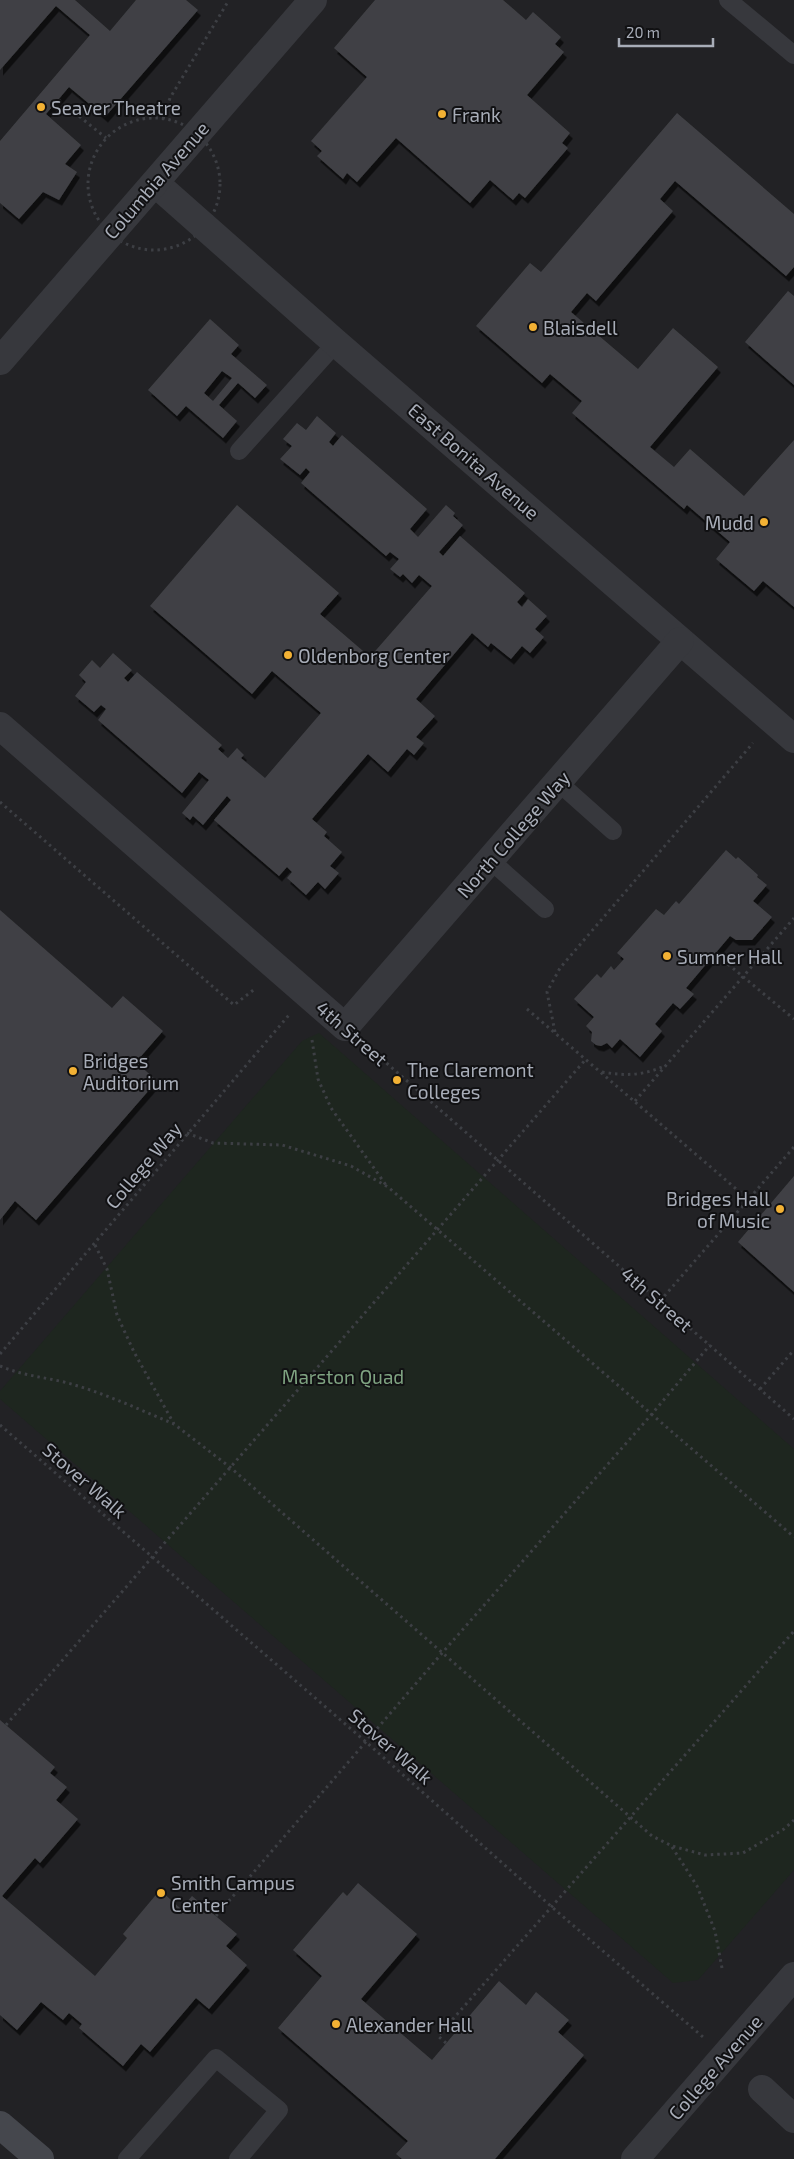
<svg xmlns="http://www.w3.org/2000/svg" width="794" height="2159" viewBox="0 0 794 2159" font-family="'Exo 2',sans-serif">
<defs>
<filter id="shadow"><feDropShadow dx="3" dy="5.5" stdDeviation="0" flood-color="#0009"/></filter>
</defs>
<rect width="100%" height="100%" fill="#161618"/>
<!-- built -->
<rect fill="#222225" x="0" y="0" width="794" height="2159"/>
<!-- green -->
<path fill="#1e261f" d="M319,1033L794,1449V1870L698,1980L673,1983L0,1399V1391L302,1041Z"/>
<!-- building -->
<g fill="#404145" fill-rule="evenodd" filter="url(#shadow)">
<path d="M0,0H75L110,31L136,0H186L198,10L105,117L69,87L46,114L81,145L65,164L77,172L59,200L43,192L19,219L0,203V141L90,35L56,6L0,70Z"/>
<path d="M375,0H503L526,20L533,12L561,37L555,44L564,52L527,95L570,133L562,143L568,148L525,198L519,193L513,200L490,180L470,203L396,138L357,182L347,173L343,179L317,156L322,151L311,141L367,77L334,48Z"/>
<path d="M677,113L794,214V267L786,276L675,181L660,199L673,211L596,301L587,293L571,312L638,369L673,328L718,367L650,447L674,467L690,449L744,496L794,440V607L763,581L754,591L716,559L730,542L687,505L684,509L572,413L582,401L550,374L542,383L476,326L530,263L541,272Z"/>
<path d="M788,291L794,296V385L745,342Z"/>
<path d="M210,319L239,345L231,354L267,385L255,398L238,383L219,405L237,421L223,438L186,406L177,416L148,390ZM222,371L232,378L213,401L204,393Z"/>
<path d="M317,416L336,433L329,442L333,446L342,435L427,509L410,529L418,537L446,505L455,513L453,516L463,525L439,552L443,556L460,536L525,593L517,602L522,607L528,599L547,616L535,629L544,637L530,653L522,646L511,659L491,643L488,647L472,633L416,699L435,716L416,737L424,743L414,755L407,749L388,772L368,754L312,819L327,832L324,836L342,852L330,866L339,873L325,889L318,882L306,895L287,878L292,872L287,867L279,876L214,820L231,800L227,796L203,825L193,816L190,820L182,813L209,780L199,772L182,793L98,720L106,709L101,705L94,712L75,696L86,682L79,675L92,660L100,668L113,653L132,670L124,678L128,682L137,672L222,745L218,749L228,758L237,748L244,755L241,758L265,778L321,713L272,671L252,694L150,606L237,505L339,593L320,614L370,657L432,586L419,575L412,583L403,574L400,577L390,569L399,559L390,552L386,556L301,483L310,472L306,468L300,475L280,459L292,446L283,439L297,423L306,430Z"/>
<path d="M726,850L736,859L738,857L758,875L757,877L767,885L753,901L772,917L752,940H736L730,936L686,988L694,994L680,1009L673,1003L655,1024L662,1031L640,1057L620,1039L612,1048L607,1043L601,1046L596,1045L591,1041L592,1032L586,1026L594,1017L574,999L597,974L601,978L611,966L614,970L624,959L617,953L656,909L664,915L676,901L679,904Z"/>
<path d="M0,910L112,1008L123,996L163,1031L136,1062L157,1081L36,1220L15,1201L0,1220Z"/>
<path d="M794,1176V1292L738,1242Z"/>
<path d="M0,1720L55,1767L50,1773L67,1787L56,1800L78,1819L40,1863L35,1858L2,1896L95,1976L127,1938L123,1934L160,1890L181,1909L192,1896L237,1934L226,1946L247,1965L209,2009L196,1998L150,2052L141,2044L123,2066L79,2028L82,2024L69,2013L63,2020L41,2002L17,2030L0,2015Z"/>
<path d="M358,1883L417,1934L361,1999L432,2060L499,1981L526,2005L536,1992L569,2020L558,2032L584,2055L495,2159H402L396,2154L408,2141L278,2028L322,1976L293,1950L343,1892L347,1896Z"/>
</g>
<g fill="none" stroke-linecap="round" stroke-linejoin="round">
<!-- path -->
<g stroke="#3d3f44" stroke-width="3" stroke-dasharray="2.5 4" stroke-linecap="butt">
<path d="M59,100L106,138"/>
<circle cx="154" cy="184" r="66"/>
<path d="M163,119L170,98L229,0"/>
<path d="M0,802L234,1005L256,988"/>
<path d="M723,960L794,1019"/>
<path d="M527,1009L749,1200"/>
<path d="M555,1032L547,992L560,968L753,743"/>
<path d="M312,1040L318,1079L331,1108L386,1185"/>
<path d="M367,1046L794,1419"/>
<path d="M602,1072C625,1076 644,1076 666,1065"/>
<path d="M635,1101L794,918"/>
<path d="M187,1133L213,1143L282,1145L351,1166L388,1187L794,1537"/>
<path d="M95,1245L107,1269L117,1315L134,1352L174,1424L231,1468L652,1836L672,1846L705,1855L743,1853L784,1829L794,1820"/>
<path d="M660,1301L794,1147"/>
<path d="M0,1354L289,1015"/>
<path d="M0,1366C21,1375 42,1377 64,1382C102,1392 138,1409 174,1424"/>
<path d="M760,1389L794,1350"/>
<path d="M0,1425L366,1742L553,1908L703,2037"/>
<path d="M6,1725L586,1059"/>
<path d="M672,1847L697,1886L715,1931L722,1968"/>
<path d="M216,1916L443,1652L651,1415L710,1345"/>
<path d="M446,2043L438,2036L794,1631"/>
</g>
<!-- service -->
<g stroke="#37383d" stroke-width="18">
<path d="M728,0L794,55"/>
<path d="M239,451L336,343"/>
<path d="M558,782L613,831"/>
<path d="M490,860L545,909"/>
<path d="M127,2159L216,2058L279,2110L238,2159"/>
</g>
<!-- minor -->
<g stroke="#37383d" stroke-width="28">
<path d="M155,183L336,343L794,739"/>
<path d="M0,361L313,0"/>
<path d="M0,726L345,1027L680,641"/>
<path d="M762,2089L794,2119"/>
</g>
<!-- tertiary -->
<path stroke="#37383d" stroke-width="28" d="M635,2159L794,1976"/>
<!-- secondary -->
<path stroke="#45474d" stroke-width="28" d="M0,2125L40,2159"/>
</g>
<!-- markers -->
<g fill="#f2b134" stroke="#111113" stroke-width="2">
<circle cx="41" cy="107" r="5"/>
<circle cx="442" cy="114" r="5"/>
<circle cx="533" cy="327" r="5"/>
<circle cx="764" cy="522" r="5"/>
<circle cx="288" cy="655" r="5"/>
<circle cx="667" cy="956" r="5"/>
<circle cx="73" cy="1071" r="5"/>
<circle cx="397" cy="1080" r="5"/>
<circle cx="780" cy="1209" r="5"/>
<circle cx="161" cy="1893" r="5"/>
<circle cx="336" cy="2024" r="5"/>
</g>
<g text-anchor="middle" dominant-baseline="central" stroke-width="4" stroke-linejoin="round" paint-order="stroke">
<!-- poi labels -->
<g font-size="19" fill="#a8adb8" stroke="#111113" text-anchor="start">
<text x="51" y="107">Seaver Theatre</text>
<text x="452" y="114">Frank</text>
<text x="543" y="327">Blaisdell</text>
<text x="754" y="522" text-anchor="end">Mudd</text>
<text x="298" y="655">Oldenborg Center</text>
<text x="677" y="956">Sumner Hall</text>
<text x="83" y="1060">Bridges<tspan x="83" dy="22">Auditorium</tspan></text>
<text x="407" y="1069">The Claremont<tspan x="407" dy="22">Colleges</tspan></text>
<text x="770" y="1198" text-anchor="end">Bridges Hall<tspan x="770" dy="22">of Music</tspan></text>
<text x="171" y="1882">Smith Campus<tspan x="171" dy="22">Center</tspan></text>
<text x="346" y="2024">Alexander Hall</text>
</g>
<!-- street labels -->
<g font-size="19" fill="#a8adb8" stroke="#111113">
<text transform="translate(156 180) rotate(-49)">Columbia Avenue</text>
<text transform="translate(474 461) rotate(41)">East Bonita Avenue</text>
<text transform="translate(513 834) rotate(-49)">North College Way</text>
<text transform="translate(352 1033) rotate(41)">4th Street</text>
<text transform="translate(143 1165) rotate(-50)">College Way</text>
<text transform="translate(657 1299) rotate(41)">4th Street</text>
<text transform="translate(85 1480) rotate(41)">Stover Walk</text>
<text transform="translate(391 1746) rotate(41)">Stover Walk</text>
<text transform="translate(715 2067) rotate(-49)">College Avenue</text>
</g>
<!-- park labels -->
<g font-size="19" fill="#7fa381" stroke="#111113">
<text x="343" y="1376">Marston Quad</text>
</g>
</g>
<!-- scale -->
<path d="M619 38v8h94v-8" fill="none" stroke="#a8adb8" stroke-width="2.5"/>
<text x="626" y="38" font-size="15" fill="#a8adb8" stroke="#111113" stroke-width="4" paint-order="stroke">20 m</text>
</svg>
